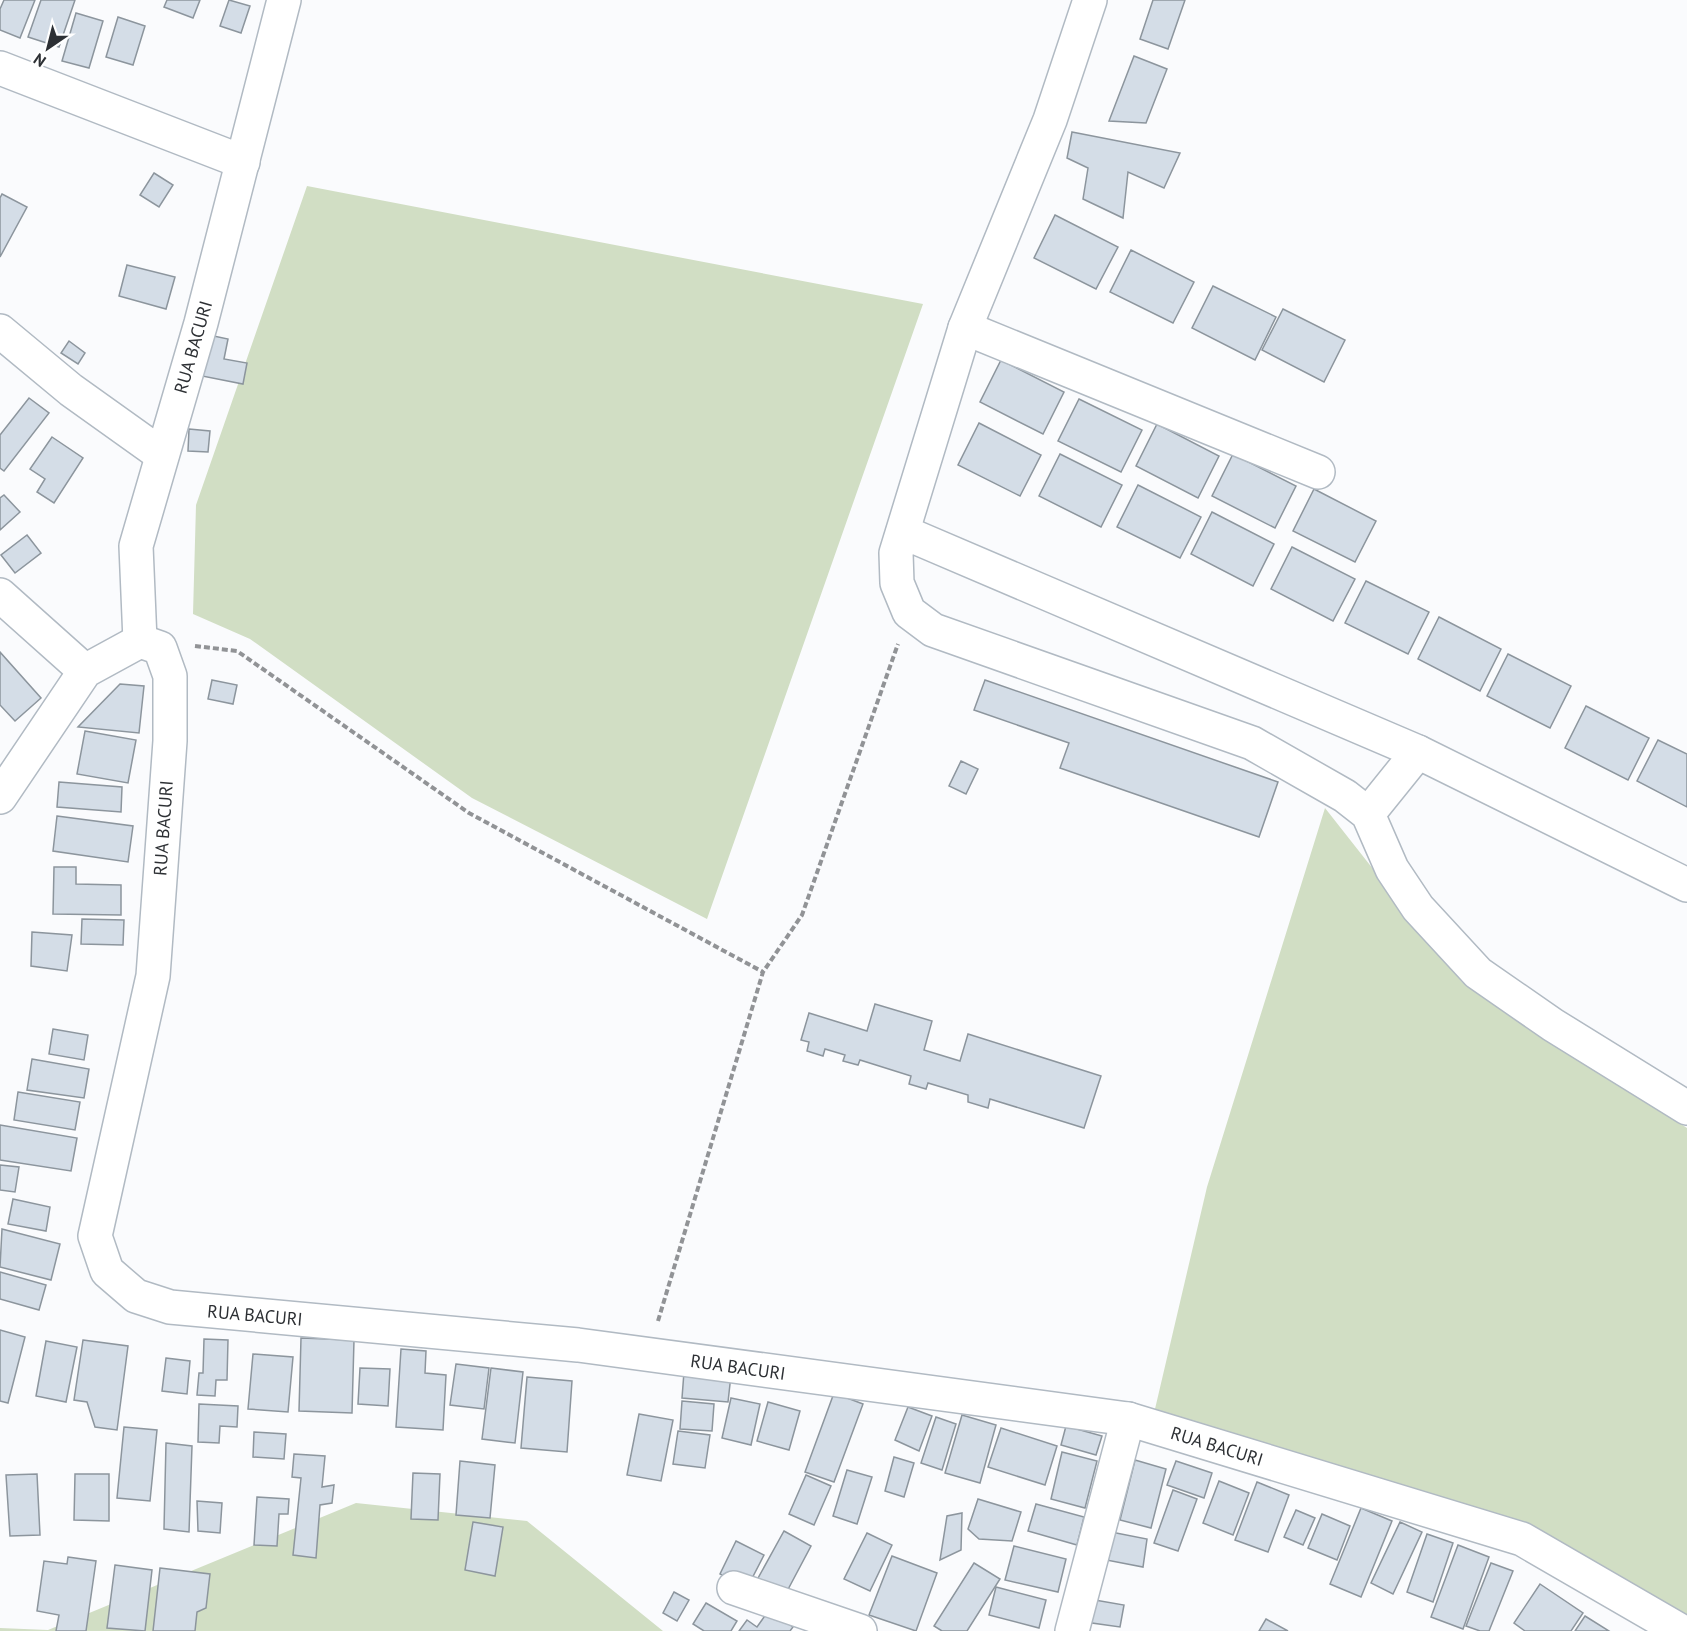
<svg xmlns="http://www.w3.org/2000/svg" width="1687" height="1631" viewBox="0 0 1687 1631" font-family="'PT Sans',sans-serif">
<rect width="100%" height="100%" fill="#fafbfd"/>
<!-- green -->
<g fill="#d1dec4">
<path d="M307,186L923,304L707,919L472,798L250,639L193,614L196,505Z"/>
<path d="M1325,808L1462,982L1687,1128V1616L1528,1523L1155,1409L1207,1187Z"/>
<path d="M356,1503L527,1521L663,1631H0V1628L48,1630Z"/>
</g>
<!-- building -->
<g fill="#d4dde7" stroke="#8c959d" stroke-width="1.5">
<path d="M4,0H35L20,38L0,30V9Z"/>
<path d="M41,0H75L59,47L28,37Z"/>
<path d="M167,0H200L193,18L164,7Z"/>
<path d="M229,0L250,6L241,33L220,26Z"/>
<path d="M1153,0H1185L1168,49L1140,39Z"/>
<path d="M76,13L103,21L89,68L62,61Z"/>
<path d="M118,17L145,26L133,65L106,57Z"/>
<path d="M1134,56L1167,69L1146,123L1109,121Z"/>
<path d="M1072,132L1180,153L1164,188L1128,172L1123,218L1083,199L1088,168L1067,158Z"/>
<path d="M154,173L173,185L159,207L140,195Z"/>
<path d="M2,194L27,207L0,257V198Z"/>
<path d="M1055,215L1118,247L1096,289L1034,258Z"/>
<path d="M1131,250L1194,282L1173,323L1110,292Z"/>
<path d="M127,265L175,277L166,309L119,296Z"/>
<path d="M1213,286L1276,317L1255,360L1192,328Z"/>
<path d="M1283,309L1345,340L1324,382L1262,350Z"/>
<path d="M209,335L228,339L224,359L247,363L243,384L202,376Z"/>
<path d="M69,341L85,353L78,364L61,353Z"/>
<path d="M1001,360L1064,392L1043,434L980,402Z"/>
<path d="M29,398L49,413L4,471L0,468V435Z"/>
<path d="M1079,399L1142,430L1121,472L1058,441Z"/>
<path d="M979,423L1041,455L1020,496L958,465Z"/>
<path d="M1157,424L1219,456L1198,498L1136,466Z"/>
<path d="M189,429L210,431L208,452L188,451Z"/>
<path d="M52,437L83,458L54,503L37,492L45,479L30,469Z"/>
<path d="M1060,454L1122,485L1101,527L1039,496Z"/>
<path d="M1233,454L1296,486L1275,528L1212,496Z"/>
<path d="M1138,485L1201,517L1180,558L1117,527Z"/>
<path d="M1314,489L1376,521L1355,562L1293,531Z"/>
<path d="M4,495L20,512L0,530V498Z"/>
<path d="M1212,512L1274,544L1253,586L1191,554Z"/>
<path d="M27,535L41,553L15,573L1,555Z"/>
<path d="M1292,547L1355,579L1333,621L1271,589Z"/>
<path d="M1366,581L1429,612L1408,654L1345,623Z"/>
<path d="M1439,617L1501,649L1480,691L1418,659Z"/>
<path d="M0,652L41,698L15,721L0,705Z"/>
<path d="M1508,654L1571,686L1550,728L1487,696Z"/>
<path d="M212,680L237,685L233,704L208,699Z"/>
<path d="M985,680L1278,782L1259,837L1060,768L1069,743L974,710Z"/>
<path d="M120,684L144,686L139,733L78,727Z"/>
<path d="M1586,706L1649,738L1628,780L1565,748Z"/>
<path d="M85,731L136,740L128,783L77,774Z"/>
<path d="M1658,740L1687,754V807L1637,781Z"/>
<path d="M961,761L978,769L966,794L949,786Z"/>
<path d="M59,782L122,787L121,812L57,807Z"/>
<path d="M57,816L133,826L128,862L53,851Z"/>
<path d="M54,867H76V884L121,885V915L53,914Z"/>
<path d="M82,919L124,920L123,945L81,944Z"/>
<path d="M32,932L72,935L67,971L31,966Z"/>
<path d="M875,1004L932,1021L924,1050L960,1061L968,1034L1101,1076L1084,1128L990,1099L988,1108L968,1102V1095L928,1083L926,1089L909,1084L911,1076L860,1060L858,1065L843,1061L845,1055L825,1049L823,1056L807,1051L809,1042L801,1040L809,1013L867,1031Z"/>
<path d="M53,1029L88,1035L84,1060L49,1054Z"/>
<path d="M32,1059L89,1069L84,1098L27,1090Z"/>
<path d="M18,1092L80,1102L75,1130L14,1120Z"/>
<path d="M0,1125L77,1138L71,1171L0,1160Z"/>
<path d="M0,1165L19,1167L15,1192L0,1190Z"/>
<path d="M13,1199L50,1207L46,1231L8,1224Z"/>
<path d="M2,1229L60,1244L51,1280L0,1267Z"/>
<path d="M0,1272L46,1285L39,1310L0,1299Z"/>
<path d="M0,1330L25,1337L8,1403L0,1401Z"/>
<path d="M301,1338L354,1340L352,1413L299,1411Z"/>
<path d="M204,1339L228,1340L227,1380H216L215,1396L197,1395L199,1373H203Z"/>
<path d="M83,1340L128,1346L117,1430L95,1427L87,1402L74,1400Z"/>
<path d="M46,1341L77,1347L66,1402L36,1396Z"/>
<path d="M401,1349L426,1351L425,1373L446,1375L443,1430L396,1427Z"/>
<path d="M253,1354L293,1357L288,1412L248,1409Z"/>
<path d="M166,1358L190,1361L187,1394L162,1391Z"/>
<path d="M456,1364L489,1368L484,1409L450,1405Z"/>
<path d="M360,1368L390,1369L388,1406L358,1404Z"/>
<path d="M491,1368L523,1372L515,1443L482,1439Z"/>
<path d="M684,1372L731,1375L728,1402L682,1398Z"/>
<path d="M527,1377L572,1381L567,1452L521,1448Z"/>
<path d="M834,1393L863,1404L834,1482L805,1472Z"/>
<path d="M731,1398L760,1404L751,1445L722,1438Z"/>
<path d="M682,1401L714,1404L712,1431L680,1429Z"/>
<path d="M768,1402L800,1411L789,1450L757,1441Z"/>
<path d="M199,1404L238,1406L237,1427L220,1426L219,1443L198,1442Z"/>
<path d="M908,1407L932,1416L919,1451L895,1440Z"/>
<path d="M639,1414L673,1420L661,1481L627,1475Z"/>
<path d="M962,1415L996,1425L980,1483L945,1473Z"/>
<path d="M936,1417L956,1424L942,1470L921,1463Z"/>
<path d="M1066,1426L1102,1436L1096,1455L1061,1445Z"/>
<path d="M124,1427L157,1430L150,1501L117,1498Z"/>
<path d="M1001,1428L1057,1446L1045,1485L988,1467Z"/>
<path d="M678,1431L710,1435L705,1468L673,1464Z"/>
<path d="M254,1432L286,1434L284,1459L253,1457Z"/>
<path d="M166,1443L192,1446L189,1532L164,1529Z"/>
<path d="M1062,1452L1097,1461L1085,1508L1051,1499Z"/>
<path d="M294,1454L325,1456L322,1487L334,1485L332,1503L320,1505L316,1558L293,1555L301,1478L292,1477Z"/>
<path d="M894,1457L914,1463L904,1497L885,1491Z"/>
<path d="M1135,1460L1166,1469L1151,1528L1120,1520Z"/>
<path d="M460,1461L495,1465L490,1518L456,1515Z"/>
<path d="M1176,1461L1212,1473L1204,1498L1167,1485Z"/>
<path d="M847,1470L872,1477L857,1524L833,1516Z"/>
<path d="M413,1473L440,1474L438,1520L411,1519Z"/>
<path d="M37,1474L40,1535L10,1536L6,1475Z"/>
<path d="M75,1474H109V1521L74,1520Z"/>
<path d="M806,1475L831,1486L814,1525L789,1514Z"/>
<path d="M1219,1481L1249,1493L1233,1535L1203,1523Z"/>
<path d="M1257,1482L1289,1495L1268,1552L1235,1540Z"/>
<path d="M1173,1490L1197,1499L1178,1551L1154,1543Z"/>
<path d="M257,1497L289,1499L288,1514H279L277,1546L254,1545Z"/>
<path d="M978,1499L1021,1512L1012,1541L979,1539L968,1529Z"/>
<path d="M197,1501L222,1503L220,1533L198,1531Z"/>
<path d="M1036,1504L1084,1517L1077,1545L1028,1531Z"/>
<path d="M1361,1508L1392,1521L1361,1597L1330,1584Z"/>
<path d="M1296,1510L1315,1518L1303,1545L1284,1537Z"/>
<path d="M962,1513L961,1550L940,1560L947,1516Z"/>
<path d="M1322,1514L1350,1526L1337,1560L1308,1548Z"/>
<path d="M473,1522L503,1527L495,1576L465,1570Z"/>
<path d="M1400,1522L1422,1532L1393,1594L1371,1583Z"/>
<path d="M784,1531L811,1546L785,1595L757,1580Z"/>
<path d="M1106,1531L1147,1539L1143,1567L1101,1559Z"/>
<path d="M867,1533L892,1545L870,1591L844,1579Z"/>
<path d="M1427,1534L1453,1543L1433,1602L1407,1592Z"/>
<path d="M736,1541L764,1555L747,1588L720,1574Z"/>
<path d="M1458,1545L1489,1557L1463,1629L1431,1617Z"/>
<path d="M1014,1546L1066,1559L1058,1592L1005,1580Z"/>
<path d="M892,1556L937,1573L916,1631L869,1615Z"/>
<path d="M68,1557L96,1561L86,1631H56L59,1615L37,1611L44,1561L67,1564Z"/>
<path d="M974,1563L1000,1579L967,1631H942L934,1626Z"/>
<path d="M1491,1563L1513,1571L1489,1631H1480L1466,1626Z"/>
<path d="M115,1565L152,1570L145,1631L107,1628Z"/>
<path d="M160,1568L210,1574L206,1608L197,1612L195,1631H153Z"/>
<path d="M1540,1584L1583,1613L1571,1631H1525L1514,1623Z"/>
<path d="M996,1587L1046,1600L1039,1628L989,1615Z"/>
<path d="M674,1592L689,1600L677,1621L663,1613Z"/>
<path d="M1089,1599L1124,1605L1120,1627L1085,1622Z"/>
<path d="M706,1603L737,1621L731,1631H704L693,1624Z"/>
<path d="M769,1610L793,1627L790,1631H739L747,1620L757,1627Z"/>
<path d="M1585,1616L1609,1631H1575Z"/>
<path d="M1266,1619L1288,1631H1259Z"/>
</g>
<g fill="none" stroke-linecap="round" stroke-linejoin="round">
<!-- minor casing -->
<g stroke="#b1bac3" stroke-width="36">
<g id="minor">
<path d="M1090,0L1050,120L965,328L896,553L897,583L909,612L933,630L1252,743L1345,796L1368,814L1392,869L1418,908L1478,973L1553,1025L1687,1108"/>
<path d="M0,68L243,162"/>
<path d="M965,328L1318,472"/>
<path d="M0,331L71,390L162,455"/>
<path d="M903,532L1418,752L1687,885"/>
<path d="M0,595L85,671"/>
<path d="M140,641L160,648L170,676V741L153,976L95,1236L107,1271L136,1296L170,1307L578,1345L1128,1419L1522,1539L1681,1631"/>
<path d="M140,641L136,546L201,323L284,0"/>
<path d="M0,797L85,671L140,641"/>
<path d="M1368,814L1418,752"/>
<path d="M734,1588L860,1631"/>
<path d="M1072,1631L1128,1419"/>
</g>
</g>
<!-- path -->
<g stroke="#919396" stroke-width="4" stroke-dasharray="6 3" stroke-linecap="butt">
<path d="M195,646L237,651L469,813L763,972"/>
<path d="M658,1321L763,972L802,915L898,644"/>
</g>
<!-- minor -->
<use href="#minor" stroke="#fff" stroke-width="33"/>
</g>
<g text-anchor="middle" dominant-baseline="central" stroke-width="4.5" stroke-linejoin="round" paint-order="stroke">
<!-- street labels -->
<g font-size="18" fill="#2d3034" stroke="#fff">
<text transform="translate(193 347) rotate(-74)">RUA BACURI</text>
<text transform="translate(163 828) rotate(-86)">RUA BACURI</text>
<text transform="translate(255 1315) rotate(5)">RUA BACURI</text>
<text transform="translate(738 1367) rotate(8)">RUA BACURI</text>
<text transform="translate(1217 1446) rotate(17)">RUA BACURI</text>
</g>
</g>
<!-- north arrow -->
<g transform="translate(48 48) rotate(215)" stroke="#ffffff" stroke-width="4.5" paint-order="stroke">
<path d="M0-4.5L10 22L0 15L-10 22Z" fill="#2d3034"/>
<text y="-9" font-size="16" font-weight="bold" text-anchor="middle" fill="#2d3034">N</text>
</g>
</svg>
